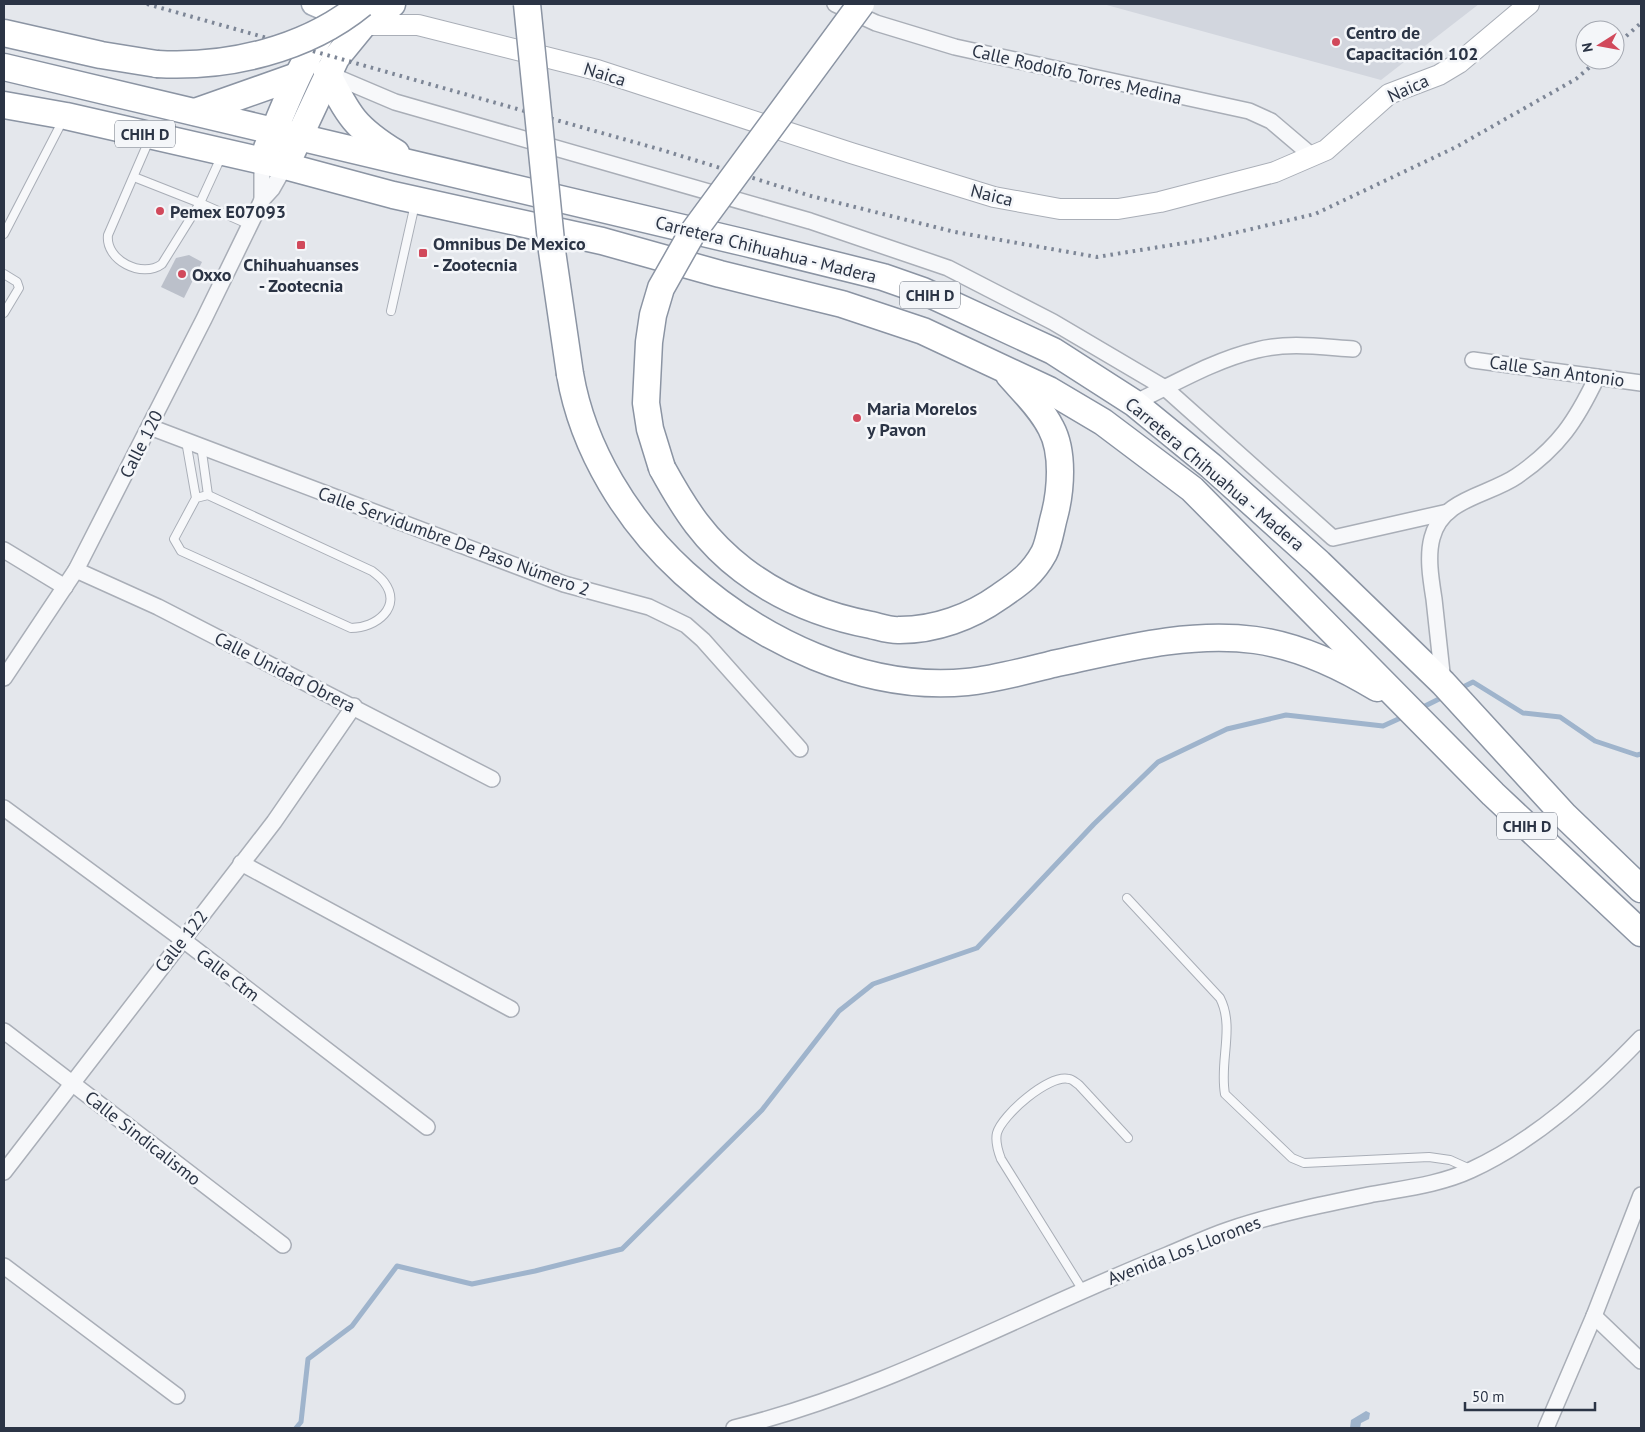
<svg xmlns="http://www.w3.org/2000/svg" width="1645" height="1432" viewBox="0 0 1645 1432" font-family="'PT Sans',sans-serif">
<rect width="100%" height="100%" fill="#e4e7ec"/>
<!-- built -->
<path fill="#d2d6de" d="M1103,4H1479L1381,80Z"/>
<!-- water -->
<path fill="#9fb4cc" d="M1366,1411L1370,1413L1369,1419L1361,1423L1360,1428H1350L1351,1420Z"/>
<g fill="none" stroke-linecap="round" stroke-linejoin="round">
<!-- stream -->
<g stroke="#9fb4cc" stroke-width="5">
<path d="M1459,689L1473,682L1523,713L1560,717L1595,741L1637,755L1641,754"/>
<path d="M1419,709L1445,696"/>
<path d="M296,1428L301,1422L308,1359L352,1326L397,1266L472,1284L535,1271L622,1249L762,1110L839,1011L873,984L977,948L1094,824L1158,762L1227,729L1286,715L1383,726L1405,716"/>
</g>
</g>
<!-- building -->
<path fill="#bbc0ca" d="M189,255L202,262L184,298L161,287L176,258Z"/>
<g fill="none" stroke-linecap="round" stroke-linejoin="round">
<!-- lane casing -->
<g stroke="#a9aeb7" stroke-width="10">
<g id="lane">
<path d="M150,138L108,235C105,260 142,279 162,264L200,203L250,225"/>
<path d="M134,177L200,203L222,155"/>
<path d="M4,234L63,120"/>
<path d="M4,274L17,282L19,288L4,313"/>
<path d="M391,311L415,204"/>
<path d="M186,441L196,498L174,539L181,551L351,628C376,628 403,607 384,582C381,578 376,574 372,571L208,495L196,498"/>
<path d="M201,445L208,495"/>
<path d="M1127,898L1220,998C1235,1027 1219,1062 1225,1094L1292,1158L1304,1163L1429,1157L1450,1160L1470,1169"/>
<path d="M1082,1289L1001,1159C998,1151 995,1141 997,1133C1002,1115 1049,1074 1069,1079C1072,1079 1076,1083 1079,1085L1128,1138"/>
</g>
</g>
<!-- street casing -->
<g stroke="#a9aeb7" stroke-width="18">
<g id="street">
<path d="M835,4L876,23L955,47L1249,111L1271,121L1311,155"/>
<path d="M329,74L395,102L810,221L948,268L1053,322L1165,388L1333,538L1448,512"/>
<path d="M262,161V200"/>
<path d="M1473,360L1641,383"/>
<path d="M1134,403C1174,384 1214,360 1257,350C1288,342 1322,347 1353,349"/>
<path d="M150,427L564,584L649,607L686,625L703,640L800,749"/>
<path d="M4,550L65,587"/>
<path d="M76,570L158,607L492,779"/>
<path d="M4,678L76,570L204,319L262,200L272,189L285,166"/>
<path d="M1443,682C1440,654 1437,626 1434,599C1431,580 1427,557 1432,538C1442,498 1488,496 1517,476C1559,447 1576,421 1597,377"/>
<path d="M4,808L182,939L427,1127"/>
<path d="M241,863L511,1009"/>
<path d="M4,1031L283,1245"/>
<path d="M4,1172L274,822L354,706"/>
<path d="M4,1266L177,1396"/>
<path d="M1594,1316L1641,1361"/>
<path d="M734,1428C887,1390 1022,1313 1167,1255C1187,1247 1207,1237 1228,1230C1275,1214 1325,1204 1374,1194C1407,1188 1441,1184 1471,1170C1536,1140 1592,1089 1641,1038"/>
<path d="M1546,1428L1594,1316L1641,1195"/>
</g>
</g>
<!-- secondary casing -->
<g stroke="#a9aeb7" stroke-width="22">
<path id="secondary" d="M363,25H418L597,70L851,153L994,197L1060,209H1118L1160,202L1275,172L1326,150L1389,94L1439,75L1459,63L1529,4"/>
</g>
<!-- primary casing -->
<g stroke="#a3abb8" stroke-width="25">
<path id="primary" d="M313,4L353,21"/>
</g>
<!-- highway casing -->
<g stroke="#8b94a3" stroke-width="29">
<g id="highway">
<path d="M4,33L101,55L157,64"/>
<path d="M4,67L746,243L883,277L923,291L1053,351L1134,403L1211,466L1319,563L1443,683L1565,816L1641,889"/>
<path d="M327,73C348,115 355,128 396,153"/>
<path d="M4,105L66,116L285,166L393,195L602,241L720,274L842,304L923,331L1049,390L1103,422L1192,489L1493,794L1641,933"/>
<path d="M195,112L297,76"/>
<path d="M267,148C286,103 302,58 331,20"/>
<path d="M292,152L336,58L363,25L392,4"/>
<path d="M570,374C583,450 628,522 684,573C759,641 865,692 967,682C996,679 1025,671 1053,664C1119,650 1188,631 1255,640C1298,646 1341,666 1377,688"/>
<path d="M662,468C685,510 705,541 743,570C781,599 824,616 871,625C880,627 891,631 900,630C935,630 971,617 999,597C1018,584 1032,575 1044,553C1049,543 1051,528 1054,517C1061,491 1064,452 1051,428C1041,408 1023,391 1009,375"/>
</g>
</g>
<!-- lane -->
<use href="#lane" stroke="#f7f8fa" stroke-width="8"/>
<!-- street -->
<use href="#street" stroke="#f7f8fa" stroke-width="15"/>
<!-- secondary -->
<use href="#secondary" stroke="#fff" stroke-width="20"/>
<!-- primary -->
<use href="#primary" stroke="#fff" stroke-width="22"/>
<!-- highway -->
<use href="#highway" stroke="#fff" stroke-width="26"/>
<!-- rail -->
<g stroke="#7d8696" stroke-width="4" stroke-dasharray="2.5 5" stroke-linecap="butt">
<path d="M147,4L662,150L811,196L955,232L1097,257L1209,239L1315,214L1456,147L1576,79L1598,60"/>
<path d="M1615,46L1641,23"/>
</g>
<!-- highway-bridge casing -->
<g stroke="#8b94a3" stroke-width="29" stroke-linecap="butt">
<g id="highway-bridge">
<path d="M527,4L552,251L570,374"/>
<path d="M157,64C227,68 306,50 362,4"/>
<path d="M662,468L650,429L646,403L649,342L653,315L661,288L691,235L861,4"/>
</g>
</g>
<!-- highway-bridge -->
<use href="#highway-bridge" stroke="#fff" stroke-width="26"/>
</g>
<!-- markers -->
<g fill="#d1495b" stroke="#f4f6f9" stroke-width="2">
<circle cx="1336" cy="42" r="5"/>
<circle cx="160" cy="211" r="5"/>
<rect x="296" y="240" width="10" height="10" rx="2.5"/>
<rect x="418" y="248" width="10" height="10" rx="2.5"/>
<circle cx="182" cy="274" r="5"/>
<circle cx="857" cy="418" r="5"/>
</g>
<g text-anchor="middle" dominant-baseline="central" stroke-width="5" stroke-linejoin="round" paint-order="stroke">
<!-- shield labels -->
<g fill="#f4f6f9" stroke="#676e7b" stroke-width="1">
<rect x="115" y="120.5" width="60" height="27" rx="4"/>
<rect x="900" y="281.5" width="60" height="27" rx="4"/>
<rect x="1497" y="812.5" width="60" height="27" rx="4"/>
</g>
<g font-size="16" font-weight="bold" fill="#2b3445">
<text x="145" y="134">CHIH D</text>
<text x="930" y="295">CHIH D</text>
<text x="1527" y="826">CHIH D</text>
</g>
<!-- poi labels -->
<g font-size="18" font-weight="bold" fill="#2b3445" stroke="#f4f6f9" text-anchor="start">
<text x="1346" y="32">Centro de<tspan x="1346" dy="21">Capacitación 102</tspan></text>
<text x="170" y="211">Pemex E07093</text>
<text x="433" y="243">Omnibus De Mexico<tspan x="433" dy="21">- Zootecnia</tspan></text>
<text x="301" y="264" text-anchor="middle">Chihuahuanses<tspan x="301" dy="21">- Zootecnia</tspan></text>
<text x="192" y="274">Oxxo</text>
<text x="867" y="408">Maria Morelos<tspan x="867" dy="21">y Pavon</tspan></text>
</g>
<!-- street labels -->
<g font-size="18" fill="#2b3445" stroke="#f4f6f9">
<text transform="translate(605 74) rotate(17)">Naica</text>
<text transform="translate(1077 74) rotate(13)">Calle Rodolfo Torres Medina</text>
<text transform="translate(1408 88) rotate(-24)">Naica</text>
<text transform="translate(992 195) rotate(14)">Naica</text>
<text transform="translate(766 249) rotate(14)">Carretera Chihuahua - Madera</text>
<text transform="translate(1557 371) rotate(8)">Calle San Antonio</text>
<text transform="translate(141 444) rotate(-63)">Calle 120</text>
<text transform="translate(1215 474) rotate(40)">Carretera Chihuahua - Madera</text>
<text transform="translate(454 541) rotate(20)">Calle Servidumbre De Paso Número 2</text>
<text transform="translate(285 672) rotate(27)">Calle Unidad Obrera</text>
<text transform="translate(181 941) rotate(-52)">Calle 122</text>
<text transform="translate(228 975) rotate(37)">Calle Ctm</text>
<text transform="translate(143 1138) rotate(38)">Calle Sindicalismo</text>
<text transform="translate(1184 1250) rotate(-21)">Avenida Los Llorones</text>
</g>
</g>
<!-- border -->
<rect width="1645" height="1432" fill="none" stroke="#2b3445" stroke-width="10"/>
<!-- north arrow -->
<g transform="translate(1600 45) rotate(259)"><circle r="24" fill="#f4f6f9" stroke="#a4a8b1"/>
<path d="M0-4L9 19L0 12L-9 19Z" fill="#d1495b"/>
<text y="-8" font-size="14" font-weight="bold" text-anchor="middle" fill="#2b3445">N</text>
</g>
<!-- scale -->
<path d="M1465 1402v8h130v-8" fill="none" stroke="#2b3445" stroke-width="2.5"/>
<text x="1472" y="1402" font-size="15" fill="#2b3445" stroke="#f4f6f9" stroke-width="4" paint-order="stroke">50 m</text>
</svg>
